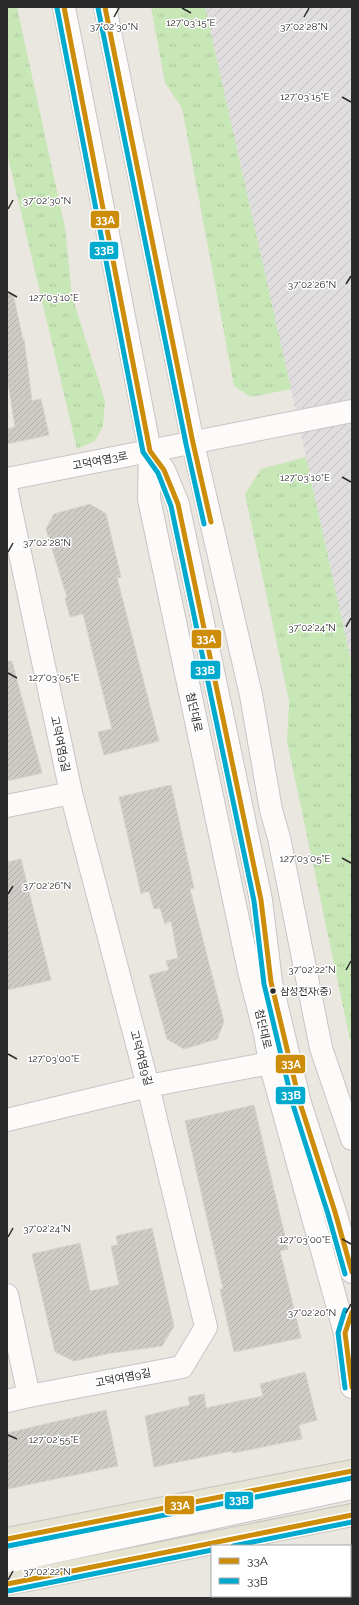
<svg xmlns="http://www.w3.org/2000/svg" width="359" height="1605" viewBox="0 0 359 1605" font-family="Raleway,'Noto Sans KR',sans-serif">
<defs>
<pattern id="industrial-furrows" width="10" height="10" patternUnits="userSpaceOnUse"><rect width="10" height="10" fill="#e0dddf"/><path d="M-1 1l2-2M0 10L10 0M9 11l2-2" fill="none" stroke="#c0bec0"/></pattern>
<pattern id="grass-tufts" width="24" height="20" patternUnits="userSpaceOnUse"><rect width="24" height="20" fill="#c8e7b7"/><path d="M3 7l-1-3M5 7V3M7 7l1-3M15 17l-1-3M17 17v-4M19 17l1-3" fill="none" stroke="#acc69e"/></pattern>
<pattern id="building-hatch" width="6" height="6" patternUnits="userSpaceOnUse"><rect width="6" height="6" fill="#cfccc7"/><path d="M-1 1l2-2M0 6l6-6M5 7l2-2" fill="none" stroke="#b2afab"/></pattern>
</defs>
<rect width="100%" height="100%" fill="#eae6e0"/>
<!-- industrial -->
<path fill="url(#industrial-furrows)" d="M205,7H352V665L306,457Z"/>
<!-- grass -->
<g fill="url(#grass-tufts)">
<path d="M7,7H17L65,228L72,296L105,401L103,426L95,441L77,449L7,153Z"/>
<path d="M151,7H205L291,389L251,397L234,386L182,108L165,83Z"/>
<path d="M306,457L352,665V1049L287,741L289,701L245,494L261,469Z"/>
</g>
<!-- building -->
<g fill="url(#building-hatch)" stroke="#d5d2cc">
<path d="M13,294L23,340L24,339L32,401L41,399L49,435L7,444V429L15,427L7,376V295Z"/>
<path d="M90,504L106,514L121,577L117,578L159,741L104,755L98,732L112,729L83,614L70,617L65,598L67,597L46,529L54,514Z"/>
<path d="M7,661H12L42,773L7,781Z"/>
<path d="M171,785L194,888L190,889L224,1022L217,1039L184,1049L167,1039L149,975L169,970L166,961L178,958L171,921L165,924L160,908L154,909L149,891L141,894L119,797Z"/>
<path d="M21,859L51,980L7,990V862Z"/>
<path d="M254,1105L288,1249L280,1251L301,1338L234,1352L220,1289H223L185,1121Z"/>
<path d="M152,1228L174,1326L162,1346L111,1353L74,1361L55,1352L32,1254L80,1243L90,1291L119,1285L111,1246L118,1245L116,1236Z"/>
<path d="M305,1372L317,1420L299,1425L302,1439L233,1453L232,1451L154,1467L145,1416L190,1405L188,1397L204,1394L206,1408L263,1396L260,1384Z"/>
<path d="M106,1410L118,1466L7,1489V1433Z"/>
</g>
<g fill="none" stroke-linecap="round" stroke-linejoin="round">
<!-- minor casing -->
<g stroke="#c7c5c6" stroke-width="24">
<g id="minor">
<path d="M64,7L150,451L149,499L249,971L265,1034L270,1063L345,1333L352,1387"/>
<path d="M105,7L193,443L251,695L271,810L279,838L321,1048L352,1139"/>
<path d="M150,451L164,470L178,504L261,900L271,982L300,1103L335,1212L352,1272"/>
<path d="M7,479L352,411"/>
<path d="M7,492L71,793L148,1086L206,1327L182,1367L29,1396L7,1295"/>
<path d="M7,806L71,793"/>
<path d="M7,1120L148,1086L270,1063"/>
<path d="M7,1401L29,1396"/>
<path d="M7,1562L352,1488"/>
</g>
</g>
<!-- major casing -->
<g stroke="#c5c4c1" stroke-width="24">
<g id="major">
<path d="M7,1539L352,1471"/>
<path d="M7,1584L352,1515"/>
</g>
</g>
<!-- minor -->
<use href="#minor" stroke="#fcfbfa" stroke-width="22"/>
<!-- major -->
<use href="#major" stroke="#e7e3d3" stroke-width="22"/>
<!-- bus-1 casing -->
<g stroke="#fff" stroke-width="8">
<g id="bus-1">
<path d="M64,7L150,451L164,470L178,504L261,900L271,982L300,1103L335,1212L352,1272"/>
<path d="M105,7L193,443L211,522"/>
<path d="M352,1312L345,1333L352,1387"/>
<path d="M7,1539L352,1471"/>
<path d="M7,1584L352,1515"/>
</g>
</g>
<!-- bus-2 casing -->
<g stroke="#fff" stroke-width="8">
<g id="bus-2">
<path d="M57,8L143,452L158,473L171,506L254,901L264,984L293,1105L328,1214L345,1274"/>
<path d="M98,8L186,444L204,524"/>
<path d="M345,1388L338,1333L345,1310"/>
<path d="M8,1546L352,1478"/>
<path d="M233,1546L352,1522"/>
<path d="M8,1591L212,1550"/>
</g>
</g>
<!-- bus-1 -->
<use href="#bus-1" stroke="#ce8d09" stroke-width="5"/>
<!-- bus-2 -->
<use href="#bus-2" stroke="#00a9ce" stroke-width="5"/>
</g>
<!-- ticks -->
<path fill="none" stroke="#2b2b2b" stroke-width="1.5" d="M182,8L191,13M114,17L119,8M304,17L309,8M342,97L351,102M8,209L13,200M346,284L351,276M8,292L17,297M342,477L351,482M8,552L13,543M346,627L351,618M8,673L17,678M342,858L351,863M8,894L13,886M346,970L351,961M8,1054L17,1059M8,1237L13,1228M342,1239L351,1244M346,1313L351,1304M8,1435L17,1439M8,1580L13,1571"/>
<!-- markers -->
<circle fill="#2b2b2b" stroke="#fff" stroke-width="1.5" cx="273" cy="991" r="3.5"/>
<g text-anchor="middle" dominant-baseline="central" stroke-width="3" stroke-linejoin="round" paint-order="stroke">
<!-- bus labels -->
<g font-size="10" fill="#2b2b2b" stroke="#fff" text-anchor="start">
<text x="280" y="991">삼성전자(중)</text>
</g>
<!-- street labels -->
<g font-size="11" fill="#2b2b2b" stroke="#fff">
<text transform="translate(100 461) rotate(-11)">고덕여염3로</text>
<text transform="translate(194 712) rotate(78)">첨단대로</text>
<text transform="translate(60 744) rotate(78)">고덕여염9길</text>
<text transform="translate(263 1029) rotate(77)">첨단대로</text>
<text transform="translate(141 1058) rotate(75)">고덕여염9길</text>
<text transform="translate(123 1378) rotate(-11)">고덕여염9길</text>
</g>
</g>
<g font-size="10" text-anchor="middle" fill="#2b2b2b" stroke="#fff" stroke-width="3" stroke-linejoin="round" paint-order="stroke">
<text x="191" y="26">127°03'15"E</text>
<text x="114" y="30">37°02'30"N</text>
<text x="304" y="30">37°02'28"N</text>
<text x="305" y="100">127°03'15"E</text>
<text x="47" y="204">37°02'30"N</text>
<text x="312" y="288">37°02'26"N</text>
<text x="54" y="301">127°03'10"E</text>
<text x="305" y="481">127°03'10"E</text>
<text x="47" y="546">37°02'28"N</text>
<text x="312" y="631">37°02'24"N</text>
<text x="54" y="681">127°03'05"E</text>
<text x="305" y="862">127°03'05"E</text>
<text x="47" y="889">37°02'26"N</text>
<text x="312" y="973">37°02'22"N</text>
<text x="54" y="1062">127°03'00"E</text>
<text x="47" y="1232">37°02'24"N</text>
<text x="305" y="1243">127°03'00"E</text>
<text x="312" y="1316">37°02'20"N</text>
<text x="54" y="1443">127°02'55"E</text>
<text x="47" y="1575">37°02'22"N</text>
</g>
<g stroke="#fff" stroke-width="1.5">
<rect x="90" y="210" width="30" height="19" rx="4" fill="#ce8d09"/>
<rect x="89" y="241" width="30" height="19" rx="4" fill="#00a9ce"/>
<rect x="191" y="629" width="31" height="20" rx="4" fill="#ce8d09"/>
<rect x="190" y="660" width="31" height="20" rx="4" fill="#00a9ce"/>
<rect x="275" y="1054" width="31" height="20" rx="4" fill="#ce8d09"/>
<rect x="275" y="1086" width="31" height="19" rx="4" fill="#00a9ce"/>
<rect x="224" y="1491" width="30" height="19" rx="4" fill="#00a9ce"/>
<rect x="164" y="1495" width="31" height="20" rx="4" fill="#ce8d09"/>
</g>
<g font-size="11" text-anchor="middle" font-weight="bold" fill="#fff">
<text x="105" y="224">33A</text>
<text x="104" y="254">33B</text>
<text x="206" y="643">33A</text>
<text x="205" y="674">33B</text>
<text x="291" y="1068">33A</text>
<text x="291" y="1099">33B</text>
<text x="239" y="1504">33B</text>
<text x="180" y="1509">33A</text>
</g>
<!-- border -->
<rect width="359" height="1605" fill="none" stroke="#2b2b2b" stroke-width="16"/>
<!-- legend -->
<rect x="211" y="1545" width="140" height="52" fill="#ffffff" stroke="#aaaaaa"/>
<rect x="219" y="1558" width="20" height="6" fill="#ce8d09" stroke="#aaaaaa"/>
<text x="247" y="1565" font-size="12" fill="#2b2b2b">33A</text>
<rect x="219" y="1578" width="20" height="6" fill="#00a9ce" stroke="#aaaaaa"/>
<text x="247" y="1585" font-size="12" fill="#2b2b2b">33B</text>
</svg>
